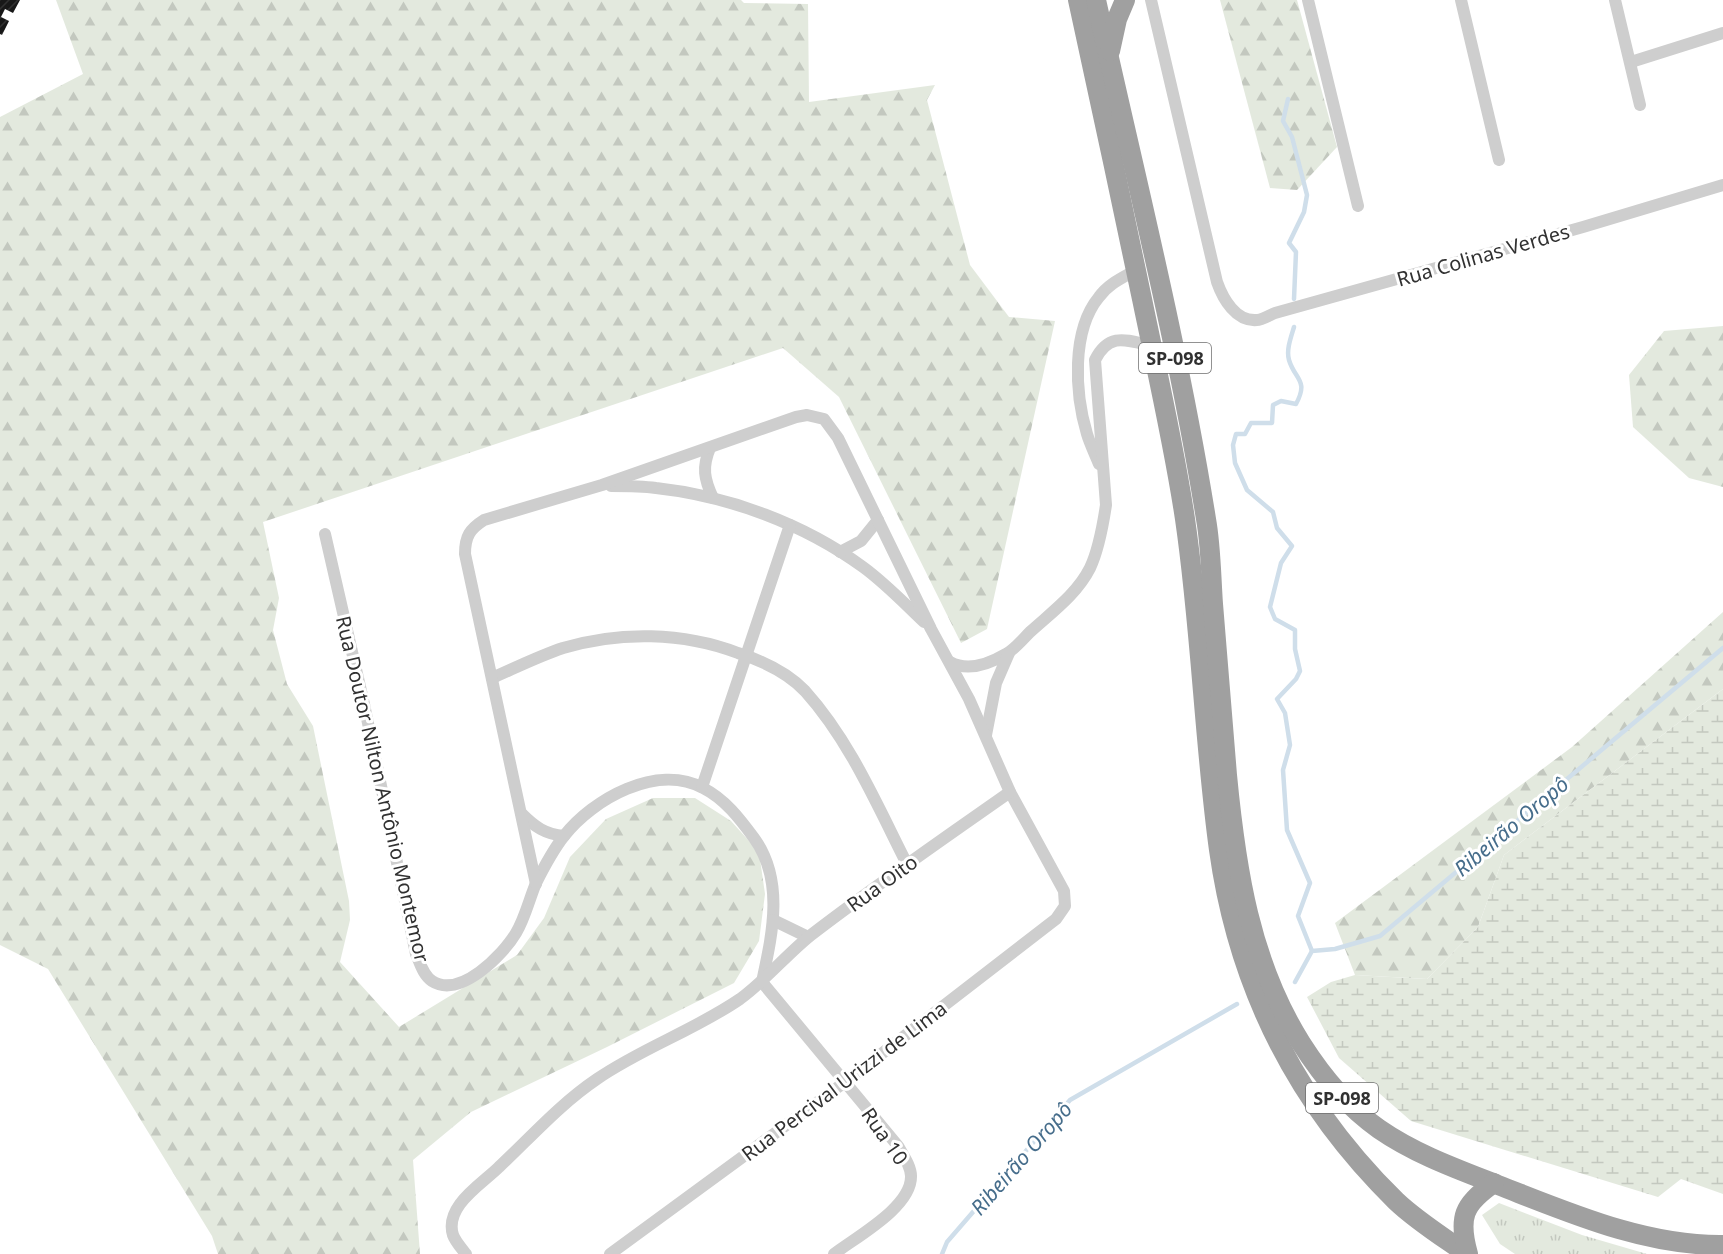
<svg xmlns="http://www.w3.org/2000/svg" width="1723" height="1254" viewBox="0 0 1723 1254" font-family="'Noto Sans',sans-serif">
<defs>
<pattern id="grass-tufts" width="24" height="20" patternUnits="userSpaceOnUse" patternTransform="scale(1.5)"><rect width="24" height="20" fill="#e3e9de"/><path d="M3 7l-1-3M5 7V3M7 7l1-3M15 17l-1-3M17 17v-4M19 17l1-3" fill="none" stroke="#c3c8bf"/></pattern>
<pattern id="forest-firs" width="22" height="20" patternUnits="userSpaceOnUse" patternTransform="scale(1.5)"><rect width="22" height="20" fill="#e3e9de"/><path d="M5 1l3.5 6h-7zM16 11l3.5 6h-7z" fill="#c3c8bf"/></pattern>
<pattern id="wetland-marsh" width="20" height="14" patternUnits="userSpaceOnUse" patternTransform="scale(1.5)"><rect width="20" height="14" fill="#e3e9de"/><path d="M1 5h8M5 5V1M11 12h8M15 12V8" fill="none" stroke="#c3c8bf"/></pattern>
<pattern id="building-hatch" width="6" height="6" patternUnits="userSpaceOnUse" patternTransform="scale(1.5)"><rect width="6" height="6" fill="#181818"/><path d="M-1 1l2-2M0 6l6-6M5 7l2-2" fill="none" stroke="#313131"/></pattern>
</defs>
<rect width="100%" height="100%" fill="#fff"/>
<!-- grass -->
<path fill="url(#grass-tufts)" d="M1499,1203L1582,1235L1647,1254H1515L1500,1244L1482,1215Z"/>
<!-- forest -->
<g fill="url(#forest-firs)">
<path d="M56,0H741L744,3L808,4L809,102L935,85L927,100L970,265L1009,317L1055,321L987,629L961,643L839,397L783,348L263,522L279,598L273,630L287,684L313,726L349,901L350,920L340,962L399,1027L517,955L544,918L570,857L606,819L653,798H695L731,821L759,852L765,894L759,941L734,983L607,1047L471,1112L413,1160L420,1254H218L212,1236L48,969L0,945V117L83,74Z"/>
<path d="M1220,0H1297L1337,147L1297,190L1270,188Z"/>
<path d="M1723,326V487L1689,478L1633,427L1629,375L1664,331Z"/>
<path d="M1723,612V689L1504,855L1478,927L1427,979L1355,975L1335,923L1572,747Z"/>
</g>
<!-- wetland -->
<path fill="url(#wetland-marsh)" d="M1723,689V1194L1681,1179L1658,1197L1411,1121L1339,1058L1307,997L1331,982L1355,975L1427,979L1478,927L1504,855Z"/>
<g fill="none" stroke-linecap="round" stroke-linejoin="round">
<!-- stream -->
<g stroke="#cfdeea" stroke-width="4.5">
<path d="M1288,99L1283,121L1292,137L1307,195L1304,212L1289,243L1296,252L1294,299"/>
<path d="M1294,327C1291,337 1286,350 1289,360C1295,380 1309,380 1296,404L1281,401L1273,405L1272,423H1251L1245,434H1236L1233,445L1235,463L1247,490L1273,512L1277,528L1292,546L1281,563L1270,607L1275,619L1295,630V649L1300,671L1296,679L1277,699L1285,713L1290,745L1283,770L1287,830L1310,883L1298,916L1312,951"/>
<path d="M1295,982L1312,951L1335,949L1380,936L1723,648"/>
<path d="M942,1254L947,1242L1070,1100L1237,1004"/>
</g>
</g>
<!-- building -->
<path fill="url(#building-hatch)" d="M0,0H20L13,13L5,9L1,17L9,21L2,35L0,34Z"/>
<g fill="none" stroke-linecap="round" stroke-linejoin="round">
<!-- minor -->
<g stroke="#cecece" stroke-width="12">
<path d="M1151,0L1217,282C1223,299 1236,322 1257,320C1262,320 1270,315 1275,313L1583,227L1723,185"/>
<path d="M1308,0L1358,206"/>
<path d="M1461,0L1499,160"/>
<path d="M1615,0L1640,105"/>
<path d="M1631,62L1723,33"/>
<path d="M710,448C702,467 704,479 713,498"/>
<path d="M1099,464C1095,454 1090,444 1087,434C1075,394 1071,331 1099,297C1108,284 1122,278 1136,270"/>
<path d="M611,486C626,486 641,486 656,488C729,496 804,524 863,567C885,583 904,603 924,622"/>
<path d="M325,534L364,704L416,954C420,963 423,975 432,981C460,999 503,955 516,933C525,918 529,900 536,883C544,867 553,850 564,836C593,799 657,763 703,788C725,799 740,819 754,838C785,881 772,935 762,982"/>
<path d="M840,552L861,541L878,520"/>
<path d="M950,662C968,672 989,664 1006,654C1015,649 1023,639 1030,632C1052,612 1077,594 1090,568C1099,549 1103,525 1106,505L1095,360C1109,332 1126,340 1152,346"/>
<path d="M492,678C515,668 539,656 563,648C620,631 683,632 738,653C763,661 787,672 805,691C850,741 877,805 907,864"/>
<path d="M986,735L996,683L1009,653"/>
<path d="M702,787L790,525"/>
<path d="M522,814C535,827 545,834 564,836"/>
<path d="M536,884L465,554C465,536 470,529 484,520L602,485L796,417L807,415L824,419L838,438L931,629L969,699L1010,792L1064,891L1065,906L1056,919L845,1082L610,1254"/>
<path d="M773,920L808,937"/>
<path d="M762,982L898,1146C903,1155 911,1166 911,1176C912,1207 856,1237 834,1254"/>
<path d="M466,1254C462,1249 455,1241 453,1235C444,1206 482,1184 499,1167C531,1137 560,1104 597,1079C642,1048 695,1030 740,999C766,980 786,955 811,935C876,885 943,839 1010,792"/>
</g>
<!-- trunk -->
<g stroke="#a0a0a0" stroke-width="20">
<path d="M1078,0C1100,100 1121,199 1142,299C1157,372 1174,445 1185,519C1201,628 1204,740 1219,850C1238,987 1297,1104 1396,1201C1417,1221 1443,1237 1467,1254"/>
<path d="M1096,0C1134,172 1178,344 1206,519C1211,547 1211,576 1213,604C1218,661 1222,718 1227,775C1236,869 1250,962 1301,1043C1322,1076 1346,1106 1379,1129C1415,1154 1457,1169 1498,1185C1570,1213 1645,1246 1723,1245"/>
<path d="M1110,51L1117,19L1125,0"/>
<path d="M1468,1254C1458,1218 1463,1204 1494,1183"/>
</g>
</g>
<g text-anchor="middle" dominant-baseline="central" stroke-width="6" stroke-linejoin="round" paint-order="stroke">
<!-- shield labels -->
<g fill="#fff" stroke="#6f6f6f" stroke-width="1.5">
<rect x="1139" y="343" width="72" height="30" rx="4.5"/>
<rect x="1306" y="1083" width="72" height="30" rx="4.5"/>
</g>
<g font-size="18" font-weight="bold" fill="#313131">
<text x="1175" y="358">SP-098</text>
<text x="1342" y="1098">SP-098</text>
</g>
<!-- street labels -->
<g font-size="20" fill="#313131" stroke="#fff">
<text transform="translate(1483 255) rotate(-16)">Rua Colinas Verdes</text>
<text transform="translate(383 789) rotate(77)">Rua Doutor Nilton Antônio Montemor</text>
<text transform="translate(882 883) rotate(-36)">Rua Oito</text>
<text transform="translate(844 1081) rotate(-37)">Rua Percival Urizzi de Lima</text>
<text transform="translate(885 1136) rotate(55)">Rua 10</text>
</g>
<!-- water labels -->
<g font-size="21" font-style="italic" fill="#466d8b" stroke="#fff">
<text transform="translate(1511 826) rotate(-40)">Ribeirão Oropô</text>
<text transform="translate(1021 1158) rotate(-49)">Ribeirão Oropô</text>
</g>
</g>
</svg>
